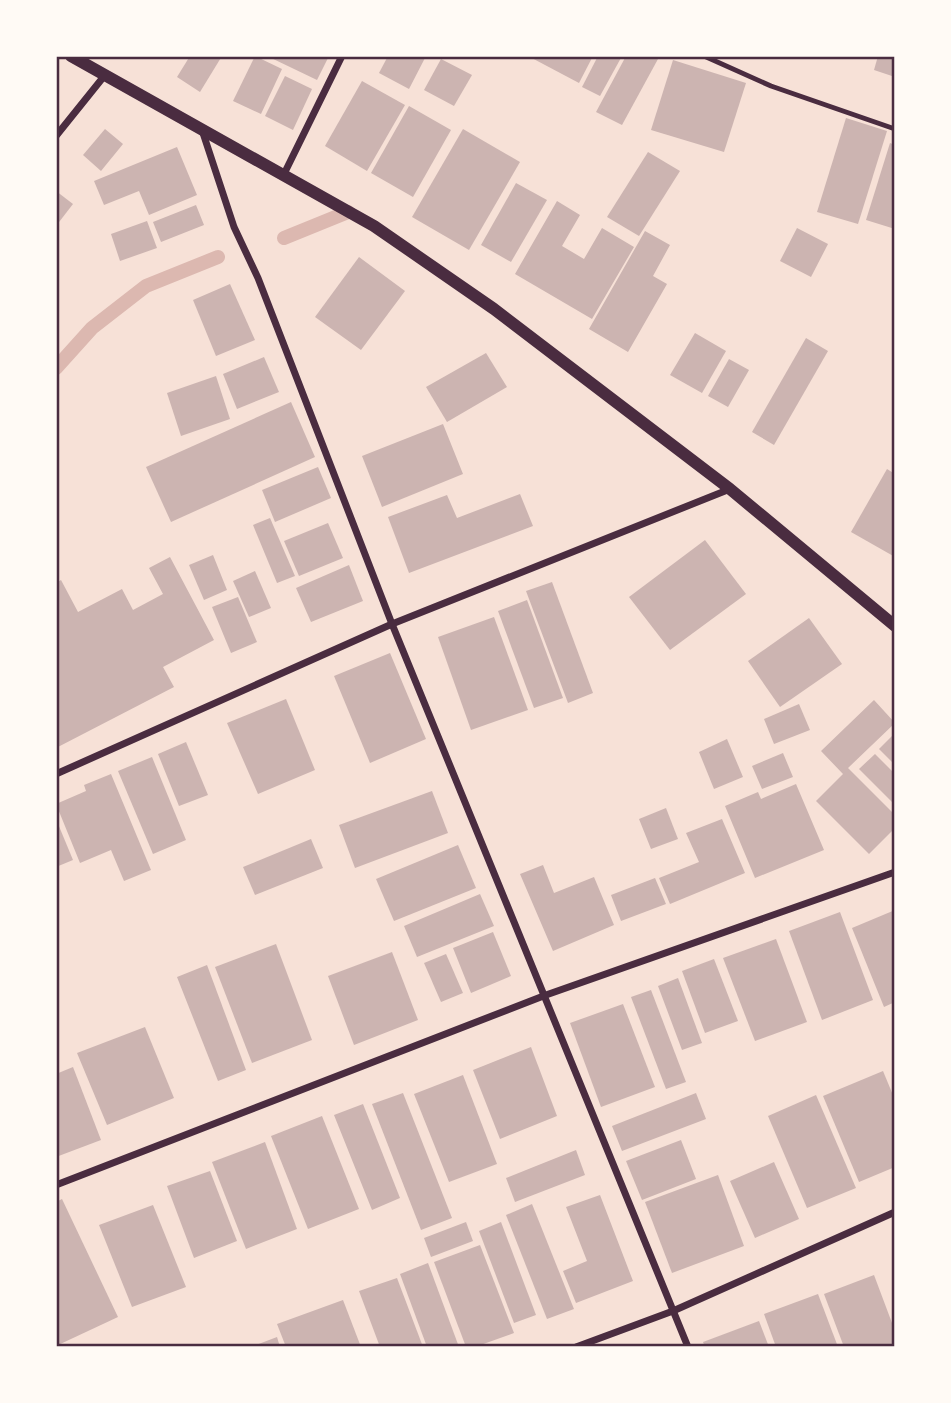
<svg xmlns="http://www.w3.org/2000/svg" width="951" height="1403" viewBox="0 0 951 1403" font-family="'Open Sans',sans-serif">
<rect width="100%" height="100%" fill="#f7e1d7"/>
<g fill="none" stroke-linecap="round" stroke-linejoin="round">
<!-- stream -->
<g stroke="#dcb8b0" stroke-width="14">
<path d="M284,238L348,212"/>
<path d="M56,368L92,328L146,286L218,257"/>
</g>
</g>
<!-- building -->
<g fill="#ccb4b1">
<path d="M190,56H222L200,92L177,77Z"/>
<path d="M255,56L282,69L261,114L233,101Z"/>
<path d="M267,56H329L317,80Z"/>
<path d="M388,56H426L409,89L379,73Z"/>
<path d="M528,56H593L579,83Z"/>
<path d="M598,56H622L600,96L582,87Z"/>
<path d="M626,56H653L658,59L622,125L596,112Z"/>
<path d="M878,56H895V77L874,70Z"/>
<path d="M441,59L472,75L454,106L424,90Z"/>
<path d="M673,60L746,83L724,152L651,130Z"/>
<path d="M285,76L312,89L293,130L265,116Z"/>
<path d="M362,81L405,105L367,171L325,146Z"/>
<path d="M409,106L451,130L413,197L371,173Z"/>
<path d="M846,118L887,131L858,224L817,212Z"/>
<path d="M105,129L123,144L101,171L83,155Z"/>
<path d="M463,129L520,162L469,250L412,217Z"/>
<path d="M890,143L895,145V229L866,220Z"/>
<path d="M177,147L197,195L149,215L139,191L104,205L94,181Z"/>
<path d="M648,152L680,171L639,236L607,217Z"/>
<path d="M516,183L547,200L511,262L481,245Z"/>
<path d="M56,191L73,204L56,226Z"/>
<path d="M557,201L580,215L562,246L584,259L602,228L634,247L592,319L515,274Z"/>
<path d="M196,205L204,225L161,242L153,222Z"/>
<path d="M147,221L157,248L120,261L111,234Z"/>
<path d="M797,228L828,244L811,277L780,261Z"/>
<path d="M645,231L670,245L653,276L667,284L628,352L589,329Z"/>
<path d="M359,257L405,291L361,350L315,317Z"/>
<path d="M230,284L255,340L216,356L193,300Z"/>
<path d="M695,333L726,351L702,393L670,375Z"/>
<path d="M806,338L828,351L774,445L752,432Z"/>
<path d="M486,353L507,387L447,422L426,387Z"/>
<path d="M264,357L279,392L237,409L223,374Z"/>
<path d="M729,359L749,370L728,407L708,396Z"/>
<path d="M216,376L230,419L181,436L167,393Z"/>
<path d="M291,402L315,457L171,522L146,467Z"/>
<path d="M443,424L463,474L382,507L362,456Z"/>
<path d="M318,467L331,498L275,522L262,490Z"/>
<path d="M887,469L895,474V557L851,532Z"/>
<path d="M520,494L533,526L409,573L388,517L447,495L457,518Z"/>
<path d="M270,518L295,576L277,583L253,525Z"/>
<path d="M328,523L343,558L299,576L284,541Z"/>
<path d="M705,540L746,594L670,650L629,597Z"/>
<path d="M213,555L227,590L204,600L189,565Z"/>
<path d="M170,557L214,640L163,667L174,687L56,748V583L61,580L78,612L122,589L133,610L163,594L149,568Z"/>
<path d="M349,565L363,601L311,622L296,588Z"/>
<path d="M255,571L271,608L249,617L233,581Z"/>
<path d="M552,582L593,693L568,703L526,591Z"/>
<path d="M238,597L257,642L231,653L212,607Z"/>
<path d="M527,600L563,698L534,708L498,611Z"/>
<path d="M494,617L528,710L471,730L438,637Z"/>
<path d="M809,618L842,664L780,707L748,661Z"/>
<path d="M390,653L426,739L370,763L334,676Z"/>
<path d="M286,699L315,770L258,794L227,723Z"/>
<path d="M874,700L895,723L848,768L895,815V828L869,854L816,801L843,774L821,751Z"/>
<path d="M799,704L810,730L774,744L764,719Z"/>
<path d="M895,733V765L879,749Z"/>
<path d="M727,739L743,777L714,789L699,752Z"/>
<path d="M186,742L208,795L179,806L158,754Z"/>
<path d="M783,753L793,777L762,789L752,766Z"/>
<path d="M875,754L895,774V805L859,769Z"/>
<path d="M152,757L186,840L153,854L118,771Z"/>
<path d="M111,774L151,870L124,881L111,850L80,863L56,804L86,791L84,785Z"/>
<path d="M796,784L824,850L755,878L725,806L758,792L761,799Z"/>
<path d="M432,791L448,833L355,868L339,825Z"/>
<path d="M666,808L678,839L651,849L639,819Z"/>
<path d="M56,819L73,860L56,867Z"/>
<path d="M722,819L745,873L670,904L659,878L699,862L686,833Z"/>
<path d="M311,839L323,868L255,895L243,867Z"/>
<path d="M458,845L476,888L394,921L376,879Z"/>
<path d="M543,865L554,893L594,877L614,925L553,951L520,874Z"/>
<path d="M655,878L666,904L621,921L611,895Z"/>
<path d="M480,894L494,926L417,957L404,926Z"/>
<path d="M895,910V1002L884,1007L852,928Z"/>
<path d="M840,912L873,1000L822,1020L789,931Z"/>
<path d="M493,932L511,976L471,993L453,948Z"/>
<path d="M776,939L807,1022L755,1041L723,958Z"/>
<path d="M276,944L312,1040L252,1063L215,967Z"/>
<path d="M392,952L418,1020L354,1045L328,976Z"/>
<path d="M446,954L463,993L441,1002L424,963Z"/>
<path d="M714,959L738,1021L705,1033L682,971Z"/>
<path d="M207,965L246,1070L218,1081L177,977Z"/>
<path d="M678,978L702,1043L682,1050L658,986Z"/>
<path d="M651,990L686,1082L666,1089L631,997Z"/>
<path d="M623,1004L655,1087L601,1107L570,1023Z"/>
<path d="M145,1027L174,1098L107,1125L77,1053Z"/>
<path d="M531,1047L557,1116L500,1139L473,1070Z"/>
<path d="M73,1067L101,1140L56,1157V1074Z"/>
<path d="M883,1071L895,1100V1167L859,1182L823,1096Z"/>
<path d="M463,1075L497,1164L449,1182L414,1094Z"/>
<path d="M403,1093L452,1218L421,1230L372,1104Z"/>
<path d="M696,1093L706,1119L622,1151L612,1126Z"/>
<path d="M816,1095L856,1188L807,1208L768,1116Z"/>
<path d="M363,1104L400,1198L372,1210L334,1115Z"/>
<path d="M322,1116L359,1209L308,1229L271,1136Z"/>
<path d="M681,1140L696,1179L642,1200L626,1161Z"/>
<path d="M265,1142L297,1229L246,1249L212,1162Z"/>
<path d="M576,1150L585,1175L515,1202L506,1178Z"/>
<path d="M774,1162L799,1219L755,1238L730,1181Z"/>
<path d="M210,1171L237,1241L194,1258L167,1186Z"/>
<path d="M718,1175L744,1246L672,1273L645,1202Z"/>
<path d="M600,1195L633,1281L576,1303L563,1271L587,1261L566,1207Z"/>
<path d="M62,1199L118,1317L56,1346V1202Z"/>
<path d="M532,1204L574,1309L547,1319L506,1215Z"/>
<path d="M153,1205L186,1287L132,1307L99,1225Z"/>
<path d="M466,1222L473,1241L431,1257L424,1238Z"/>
<path d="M501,1222L536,1315L514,1323L479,1231Z"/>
<path d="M480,1245L514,1333L475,1347H466L434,1262Z"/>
<path d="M428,1263L459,1347H427L400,1274Z"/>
<path d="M874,1275L895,1331V1347H844L824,1294Z"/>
<path d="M397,1278L423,1347H380L359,1291Z"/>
<path d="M818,1294L838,1347H776L764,1314Z"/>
<path d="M343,1300L361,1347H286L277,1324Z"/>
<path d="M759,1321L769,1347H705L703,1342Z"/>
<path d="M277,1337L280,1347H251Z"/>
</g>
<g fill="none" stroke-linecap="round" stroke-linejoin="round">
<!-- service -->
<path stroke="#4a2c40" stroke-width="5" d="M704,56L771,86L895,129"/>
<!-- minor -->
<g stroke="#4a2c40" stroke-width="7">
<path d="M202,130L234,227L258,278L392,624L688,1347"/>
<path d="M56,136L105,75"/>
<path d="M284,174L342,56"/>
<path d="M56,774L392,624L730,489"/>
<path d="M56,1185L546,995L895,872"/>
<path d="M576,1347L673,1311L895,1212"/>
</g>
<!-- tertiary -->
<path stroke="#4a2c40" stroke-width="12" d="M71,56L374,226L494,309L730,489L895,626"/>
</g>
<!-- border -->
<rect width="951" height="1403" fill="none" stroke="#fffaf5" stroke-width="116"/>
<rect x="58" y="58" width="835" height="1287" fill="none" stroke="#4a2c40" stroke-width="2.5"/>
</svg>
